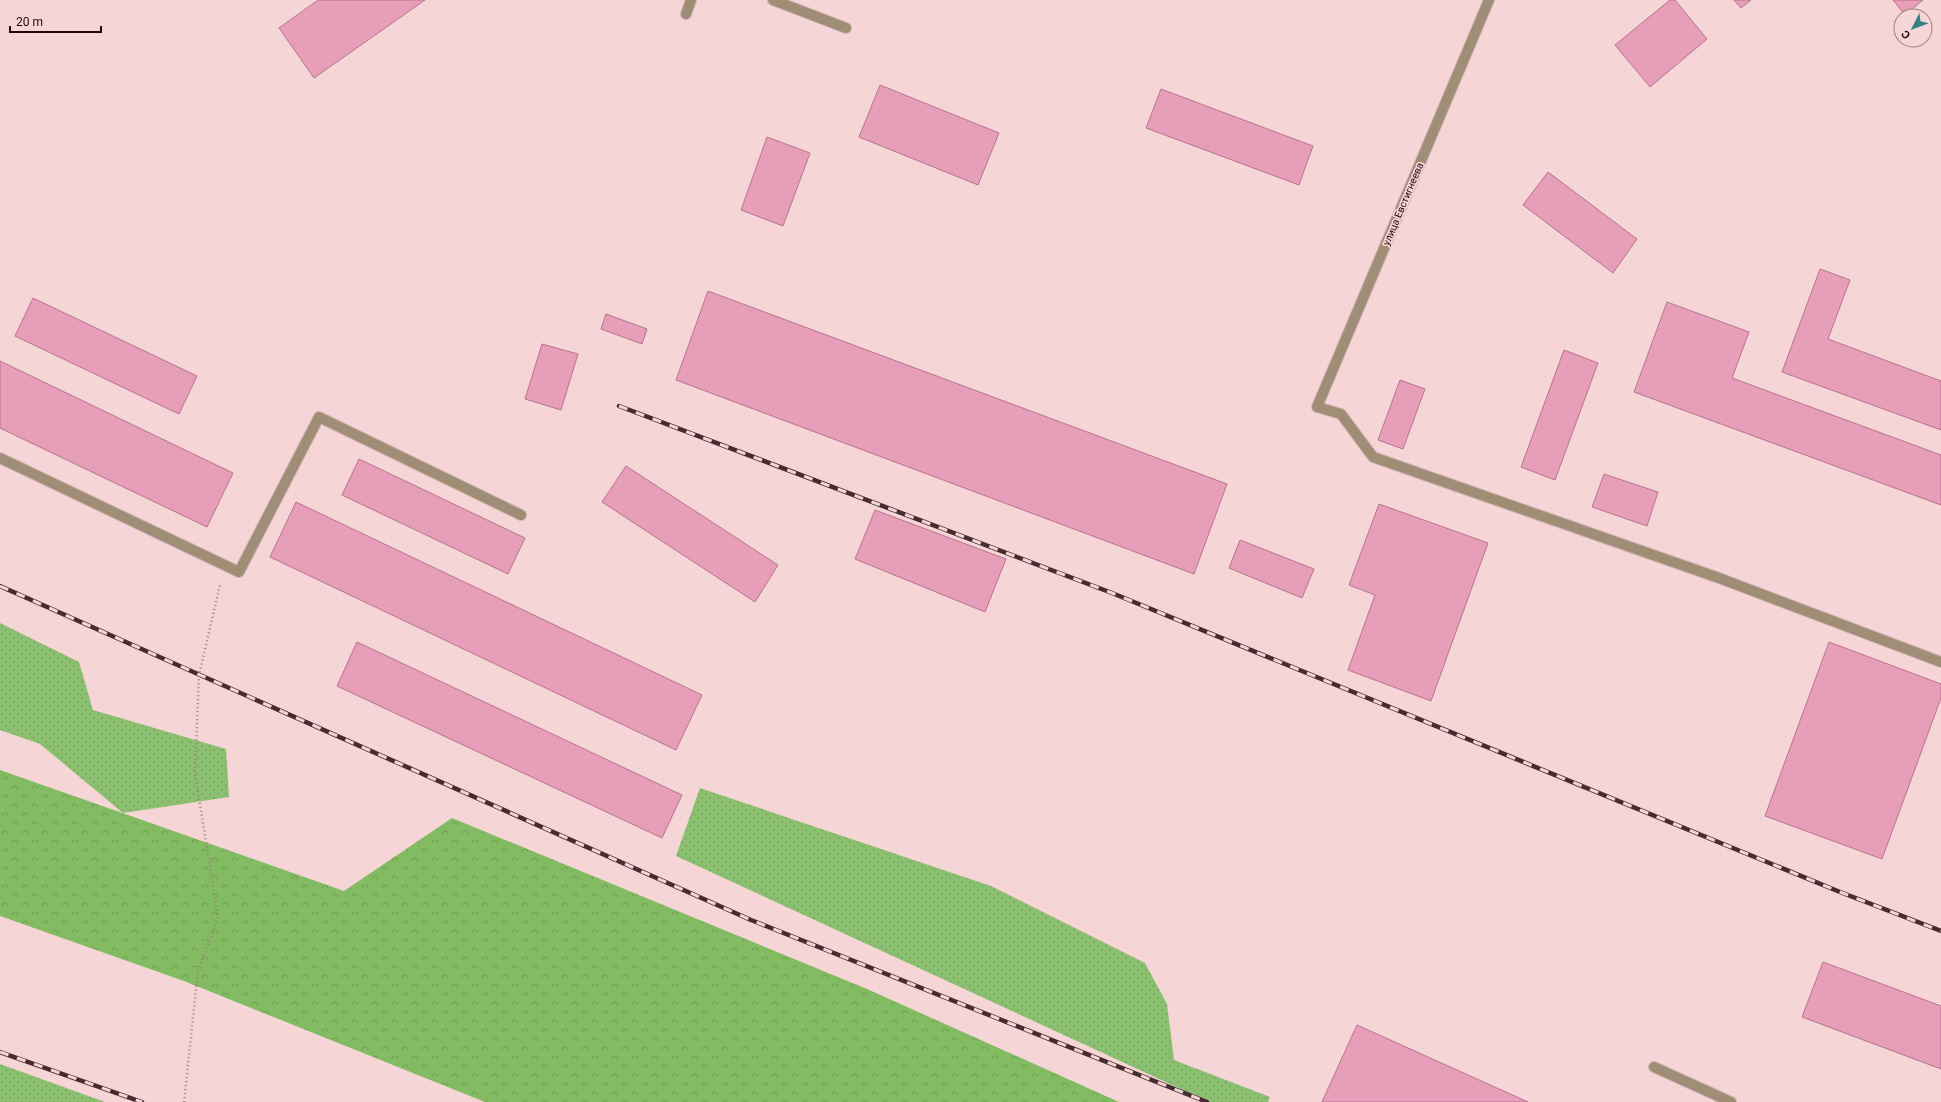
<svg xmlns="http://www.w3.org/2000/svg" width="1941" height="1102" viewBox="0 0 1941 1102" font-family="Roboto,sans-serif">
<defs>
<pattern id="grass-dots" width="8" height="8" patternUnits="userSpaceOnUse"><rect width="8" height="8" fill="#8cc071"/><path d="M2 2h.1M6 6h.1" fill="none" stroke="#78a460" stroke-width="1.8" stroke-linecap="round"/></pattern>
<pattern id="forest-crowns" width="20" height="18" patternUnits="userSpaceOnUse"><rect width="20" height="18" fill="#82bb62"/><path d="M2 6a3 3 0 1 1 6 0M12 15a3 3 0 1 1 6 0" fill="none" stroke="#709f54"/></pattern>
</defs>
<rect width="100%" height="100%" fill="#f6d5d6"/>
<!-- grass -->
<g fill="url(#grass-dots)">
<path d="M0,623L79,662L93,710L226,749L229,797L123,813L40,744L0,730Z"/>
<path d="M700,788L991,886L1145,963L1167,1004L1174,1060L1270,1097L1268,1102H1209L676,856Z"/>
<path d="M0,1064L105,1102H0Z"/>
</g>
<!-- forest -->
<path fill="url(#forest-crowns)" d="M0,770L344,891L452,818L867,989L1119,1102H485L184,981L0,916Z"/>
<!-- building -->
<g fill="#e69eb9" stroke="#b8738e">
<path d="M318,0H425L314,78L279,28Z"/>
<path d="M1670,0H1675L1707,39L1650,87L1615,45Z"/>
<path d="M1734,0H1751L1741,8Z"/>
<path d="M1893,0H1923L1905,15Z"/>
<path d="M880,85L999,133L978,185L859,137Z"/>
<path d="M1161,89L1313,146L1299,185L1146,128Z"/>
<path d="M767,137L810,153L783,226L741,210Z"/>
<path d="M1548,172L1637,239L1613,273L1523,205Z"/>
<path d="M1820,269L1850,280L1828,339L1941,381V430L1782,372Z"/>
<path d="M708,291L1227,484L1194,574L676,380Z"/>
<path d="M33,298L197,376L179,414L15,336Z"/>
<path d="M1667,302L1749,332L1732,378L1941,455V505L1634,392Z"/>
<path d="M606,314L647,329L642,344L601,329Z"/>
<path d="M542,344L578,354L561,410L525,399Z"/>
<path d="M1564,350L1598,363L1555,480L1521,467Z"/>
<path d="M0,361L233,473L207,527L0,428Z"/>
<path d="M1400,380L1425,389L1403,449L1378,440Z"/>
<path d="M359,459L525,538L508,574L342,495Z"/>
<path d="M626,466L778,565L755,602L602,502Z"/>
<path d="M1604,474L1658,492L1647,526L1592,507Z"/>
<path d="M296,502L702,695L676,750L270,557Z"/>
<path d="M1379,504L1488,543L1431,701L1348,670L1375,595L1349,585Z"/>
<path d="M875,510L1006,559L985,612L855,559Z"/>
<path d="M1240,540L1314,569L1302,598L1229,568Z"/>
<path d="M357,642L682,795L662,838L337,686Z"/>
<path d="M1829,642L1941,684V698L1882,859L1765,816Z"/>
<path d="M1823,962L1941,1006V1069L1802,1017Z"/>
<path d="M1357,1025L1528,1102H1322Z"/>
</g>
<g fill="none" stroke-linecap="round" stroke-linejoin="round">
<!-- service casing -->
<g stroke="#d3b4b5" stroke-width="12">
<g id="service">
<path d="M773,0L846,28"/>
<path d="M1489,0L1317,407L1341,414L1373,457L1719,578L1941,662"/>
<path d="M686,14L691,0"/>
<path d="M0,458L239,572L319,417L521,515"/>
<path d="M1654,1067L1731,1102"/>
</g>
</g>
<!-- path -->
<path stroke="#9c7e80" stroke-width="2.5" stroke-dasharray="1 3" stroke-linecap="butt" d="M184,1102L198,971L218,917L195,773L199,675L220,585"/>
<!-- service -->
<use href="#service" stroke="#9f8d75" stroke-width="10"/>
<!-- rail casing -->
<g stroke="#472c2f" stroke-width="4.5">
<g id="rail">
<path d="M619,406L1112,593L1840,892L1941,931"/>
<path d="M0,586L751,920L1207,1102"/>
<path d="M0,1052L142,1102"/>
</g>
</g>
<!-- rail -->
<use href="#rail" stroke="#f6d5d6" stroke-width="3" stroke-dasharray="9" stroke-linecap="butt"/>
</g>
<g text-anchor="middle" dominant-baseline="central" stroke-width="3.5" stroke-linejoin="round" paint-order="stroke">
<!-- street labels -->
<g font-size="10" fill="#1e0508" stroke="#f6d5d6">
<text transform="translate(1403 204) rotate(-67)">улица Евстигнеева</text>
</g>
</g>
<!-- north arrow -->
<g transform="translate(1913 28) rotate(228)"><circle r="19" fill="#f6d5d6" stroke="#a08284"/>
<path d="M0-3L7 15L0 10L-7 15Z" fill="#388080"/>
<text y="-6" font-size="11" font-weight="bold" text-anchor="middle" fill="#1e0508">С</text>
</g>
<!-- scale -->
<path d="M10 26v6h91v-6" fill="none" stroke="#1e0508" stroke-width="2"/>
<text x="16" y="26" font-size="12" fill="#1e0508" stroke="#f6d5d6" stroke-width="3" paint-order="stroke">20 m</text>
</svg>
